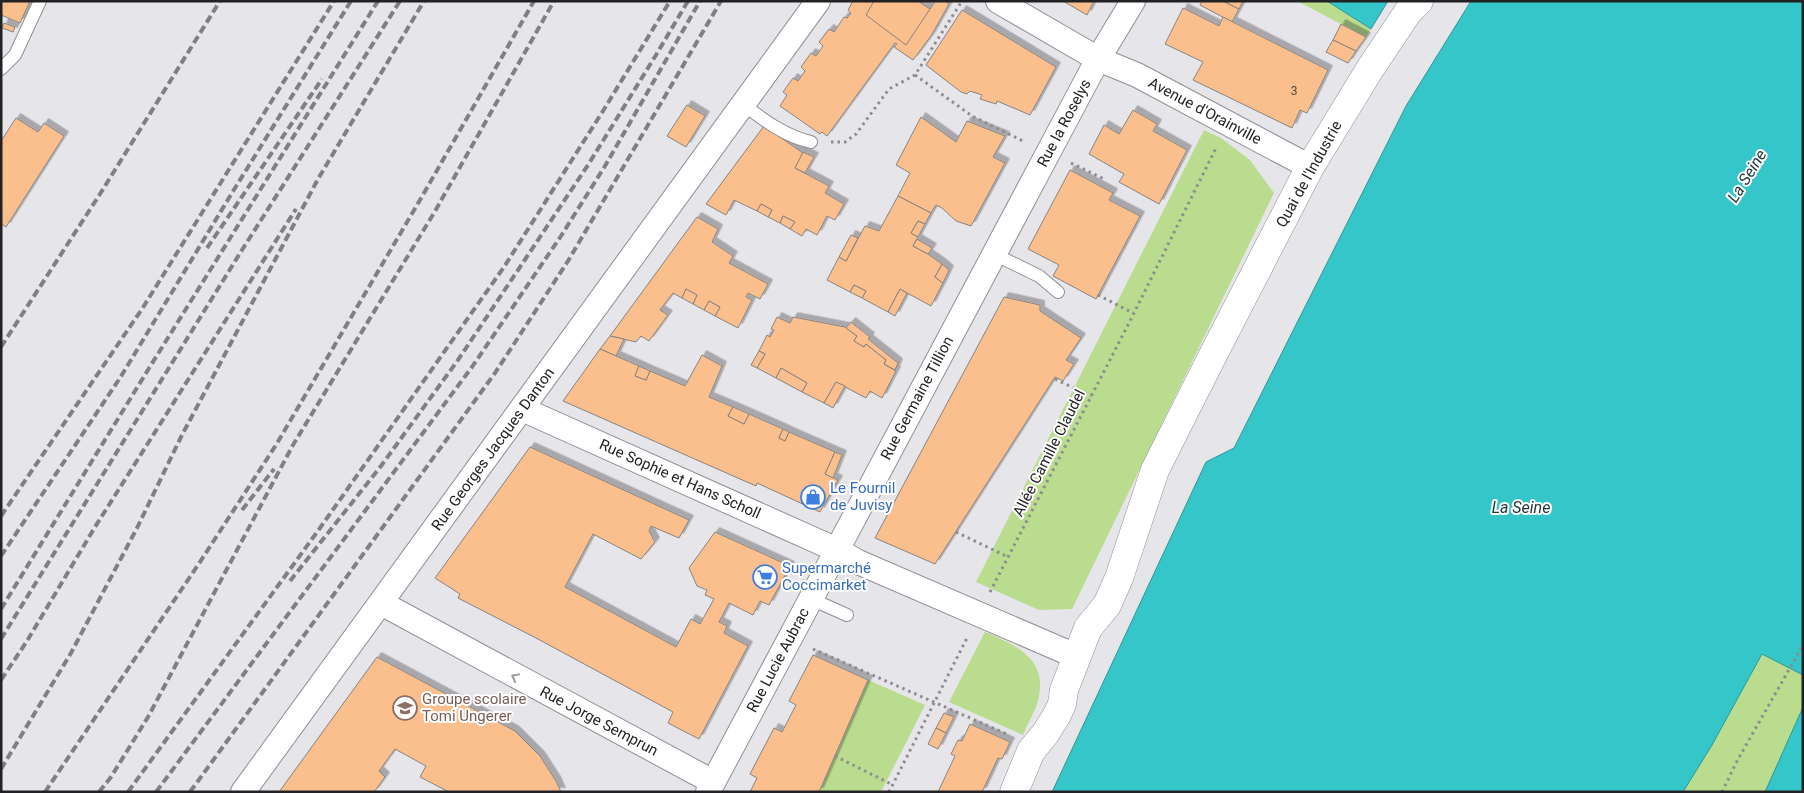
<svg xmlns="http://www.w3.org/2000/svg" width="1804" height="793" viewBox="0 0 1804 793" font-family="Roboto,sans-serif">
<defs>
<filter id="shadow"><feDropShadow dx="4.5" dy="-4.5" stdDeviation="0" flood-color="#0004"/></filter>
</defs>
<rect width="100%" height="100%" fill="#e5e5ea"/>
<!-- green -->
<g fill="#b9dc8f">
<path d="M1297,1H1327L1371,29L1366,37Z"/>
<path d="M1204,130L1221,138L1250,160L1274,193L1072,609L1039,610L976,582Z"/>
<path d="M1803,593V792H1683L1712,745L1762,654Z"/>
<path d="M985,632C1013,644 1047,657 1039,696C1037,709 1028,722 1023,735L949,702Z"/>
<path d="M868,680L925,705L881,792H819Z"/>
</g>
<!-- water -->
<g fill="#34c6c9" stroke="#2f9598">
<path d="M1327,1H1388L1371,29Z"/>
<path d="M1471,1H1803V675L1762,654L1712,745L1683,792H1052L1206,462L1234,448L1406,106Z"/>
<path d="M1803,707V792H1765Z"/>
</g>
<!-- building -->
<g fill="#fbbf8e" stroke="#878380" filter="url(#shadow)">
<path d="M1,1H30L20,23L1,15Z"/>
<path d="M853,1H918L930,9L935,1H945L949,4L931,36L913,60L894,47L897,44L895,43L827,136L822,132L820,134L780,106L787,95L783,92L793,78L798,81L805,71L801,67L811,53L816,56L823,46L819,42L829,29L834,32L844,17L847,18L851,13L848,10Z"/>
<path d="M874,1H918L930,9L906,45L866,15Z"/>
<path d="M1063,1H1094L1087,15Z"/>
<path d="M1202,1H1223L1239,9L1232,22L1200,5Z"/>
<path d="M1223,1H1243L1239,9Z"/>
<path d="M1183,8L1219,26L1223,17L1328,70L1307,113L1300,110L1292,128L1193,80L1203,62L1165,44Z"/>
<path d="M962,10L1056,67L1030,115L997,101L996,104L980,99L982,95L970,91L967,94L961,92L926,65Z"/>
<path d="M4,23L15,27L13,32L2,28Z"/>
<path d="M1341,24L1366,37L1356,51L1333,40Z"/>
<path d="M1333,40L1356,51L1348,63L1326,52Z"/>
<path d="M687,105L705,116L686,147L667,136Z"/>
<path d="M1133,110L1157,124L1153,131L1187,150L1159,204L1119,182L1124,174L1089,154L1104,125L1119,134Z"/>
<path d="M921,117L956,142L967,121L1005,136L993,157L1005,163L971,226L956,221L942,208L936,205L931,213L898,196L910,173L896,165Z"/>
<path d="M16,118L38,132L44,123L64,136L6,227L1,224V141Z"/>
<path d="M764,126L803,153L795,168L829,186L825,193L844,204L835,220L827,216L817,235L806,229L802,236L790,229L795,222L783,216L780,223L768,217L772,210L761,204L757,211L734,200L726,215L706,204Z"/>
<path d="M803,152L814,157L805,173L795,168Z"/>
<path d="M1070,170L1113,193L1109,200L1140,216L1096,299L1053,276L1059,265L1028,249Z"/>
<path d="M898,196L931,213L925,224L918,221L911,233L918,237L913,246L928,254L942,264L935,277L943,283L931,306L900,289L888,312L862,298L866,291L854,285L850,292L827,280L839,257L846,261L865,226L879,231Z"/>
<path d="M761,204L772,210L768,217L757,211Z"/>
<path d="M783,216L795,222L790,229L780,223Z"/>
<path d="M697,217L718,229L712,242L733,256L729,263L768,284L760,299L748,293L746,297L752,300L738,328L715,316L720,307L709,301L704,310L693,304L697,295L686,289L682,298L673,293L660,310L668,315L649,341L641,336L636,342L610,336Z"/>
<path d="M918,221L925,224L918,237L911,233Z"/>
<path d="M851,235L858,238L846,261L839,257Z"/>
<path d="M917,239L932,248L928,254L913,246Z"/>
<path d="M942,264L949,270L943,283L935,277Z"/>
<path d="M854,285L866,291L862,298L850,292Z"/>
<path d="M686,289L697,295L693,304L682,298Z"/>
<path d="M900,289L907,293L895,316L888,312Z"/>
<path d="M1004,297L1040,305V311L1081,338L1066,360L1074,364L1063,381L1055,377L935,564L875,538Z"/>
<path d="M709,301L720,307L715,316L704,310Z"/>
<path d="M777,317L790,323L793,317L845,327L857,336L854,341L864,347L866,344L886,360L884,364L896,371L882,398L870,391L866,398L836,382L824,403L802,392L807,383L781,368L776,378L757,368L765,354L759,351L767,335L770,337L774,330L771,329Z"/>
<path d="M851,322L870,337L868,339L898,363L895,370L884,364L886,360L866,344L864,347L854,341L857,336L846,328Z"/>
<path d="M610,336L624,339L616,356L600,349Z"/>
<path d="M600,349L639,366L635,376L646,380L650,371L685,386L702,355L722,366L709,397L733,407L728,416L744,424L749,414L783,429L779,438L785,441L789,432L835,452L825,474L838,480L820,512L757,483L756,486L563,401Z"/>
<path d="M759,351L765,354L757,368L751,365Z"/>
<path d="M639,366L650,371L646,380L635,376Z"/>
<path d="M781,368L807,383L802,392L776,378Z"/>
<path d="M836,382L845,386L833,408L824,403Z"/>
<path d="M733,407L749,414L744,424L728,416Z"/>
<path d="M783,429L789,432L785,441L779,438Z"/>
<path d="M530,447L689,520L679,538L651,526L649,531L655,542L641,559L593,534L565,587L676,647L691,619L700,624L714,599L705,595L707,590L697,586L689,568L715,532L790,566L769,605L760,601L753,615L729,603L719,622L727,626L724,633L748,646L699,739L668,723L673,712L536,638L458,598L460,594L435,578Z"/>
<path d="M835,452L842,455L833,478L825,474Z"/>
<path d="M813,655L868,680L819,792H750L757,778L750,774L774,728L782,732L796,705L789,701Z"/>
<path d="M377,657L515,731L540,756L556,781L561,792H449L420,777L426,766L395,749L379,771L385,777L374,792H279Z"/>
<path d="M944,713L954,717L946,733L936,728Z"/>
<path d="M970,724L1010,742L1002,759L998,758L982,792H938L955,756L951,754L958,740L962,741Z"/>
<path d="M936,728L946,733L938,749L928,744Z"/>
</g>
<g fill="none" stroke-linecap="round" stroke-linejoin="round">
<!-- service casing -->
<g stroke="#8f8f94" stroke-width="14">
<g id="service">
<path d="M1,69L15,55L40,1"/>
<path d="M744,105C765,121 785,136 811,142"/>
<path d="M994,254L1039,276L1058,292"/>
<path d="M811,599L847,615"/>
</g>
</g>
<!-- minor casing -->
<g stroke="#8f8f94" stroke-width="26">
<g id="minor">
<path d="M998,1L1098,59L1137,75L1310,167"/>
<path d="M522,409L837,550L1048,153L1098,59L1133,1"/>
<path d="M381,603L713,782"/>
<path d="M243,792L818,1"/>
<path d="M708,792L837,550L858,562L1078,657"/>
</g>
</g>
<!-- secondary casing -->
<g stroke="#8f8f94" stroke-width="29">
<path id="secondary" d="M1014,792L1031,751L1045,734L1057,715L1062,704L1064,690L1088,628L1107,605L1119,578L1155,470L1213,355L1310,167L1370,69L1408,12L1419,1"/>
</g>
<!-- path -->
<g stroke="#8c8c8f" stroke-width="3" stroke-dasharray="2.5 4" stroke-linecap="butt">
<path d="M915,75L972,116L1025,142"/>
<path d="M831,142H845L856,134L889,89L915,75L962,1"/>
<path d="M1071,163L1104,179"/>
<path d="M1098,295L1133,313"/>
<path d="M1055,379L1091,396"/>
<path d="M956,532L1008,557"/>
<path d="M990,592L1129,323L1217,146"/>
<path d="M813,649L1009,735"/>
<path d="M835,756L893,785"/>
<path d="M889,792L968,636"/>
<path d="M1722,792L1737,761L1803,645"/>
</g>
<!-- service -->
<use href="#service" stroke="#fff" stroke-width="12"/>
<!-- minor -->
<use href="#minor" stroke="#fff" stroke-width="24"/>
<!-- secondary -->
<use href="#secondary" stroke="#fff" stroke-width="28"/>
<!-- rail -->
<g stroke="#808083" stroke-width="4" stroke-dasharray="8 4" stroke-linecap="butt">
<path d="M207,248L322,79"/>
<path d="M1,347L100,194L220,1"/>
<path d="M242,510L274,469"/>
<path d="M1,516L142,309L334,1"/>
<path d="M1,556L120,378L235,188L351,1"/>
<path d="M290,581L381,466L458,360L588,165L656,55L688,1"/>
<path d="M1,609L151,365L378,1"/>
<path d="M1,639L242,250L400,1"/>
<path d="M1,680L27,641L95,527L296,209"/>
<path d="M1,769L71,653L137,528L182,435L318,179L424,1"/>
<path d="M45,792L198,565L276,445L420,200L534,1"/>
<path d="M99,792L111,777L148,717L293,445L434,213L554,1"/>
<path d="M128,792L320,528L504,267L603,111L670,1"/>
<path d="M156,792L472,367L561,236L605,166L700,1"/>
<path d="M190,792L495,373L568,261L721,1"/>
</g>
</g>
<!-- one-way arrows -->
<defs><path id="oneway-chevron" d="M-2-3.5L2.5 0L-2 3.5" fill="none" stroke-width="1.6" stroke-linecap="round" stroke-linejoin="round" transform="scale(1.25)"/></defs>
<use stroke="#9c9c9c" href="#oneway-chevron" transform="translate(515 677) rotate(-151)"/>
<!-- icons -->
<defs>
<g id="shop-ring" transform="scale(1.25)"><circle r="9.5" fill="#fff" stroke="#3f7fe0" stroke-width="1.5"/><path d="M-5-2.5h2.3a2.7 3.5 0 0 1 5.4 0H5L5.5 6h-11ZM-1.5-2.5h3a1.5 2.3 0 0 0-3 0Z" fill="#3f7fe0"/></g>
<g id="supermarket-ring" transform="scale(1.25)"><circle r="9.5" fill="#fff" stroke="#3f7fe0" stroke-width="1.5"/><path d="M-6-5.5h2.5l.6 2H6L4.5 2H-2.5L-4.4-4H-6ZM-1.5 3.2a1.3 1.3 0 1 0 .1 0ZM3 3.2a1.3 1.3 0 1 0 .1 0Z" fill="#3f7fe0"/></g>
<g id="school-ring" transform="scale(1.25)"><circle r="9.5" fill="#fff" stroke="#8d6e63" stroke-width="1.5"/><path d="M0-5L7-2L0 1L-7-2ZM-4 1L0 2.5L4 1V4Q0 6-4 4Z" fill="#8d6e63"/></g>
</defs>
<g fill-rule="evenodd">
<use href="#shop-ring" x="813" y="497"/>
<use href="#supermarket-ring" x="765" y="577"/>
<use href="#school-ring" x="405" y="708"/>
</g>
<g text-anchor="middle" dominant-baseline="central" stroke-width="4" stroke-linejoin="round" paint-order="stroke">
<!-- number labels -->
<g font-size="12" fill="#58493e">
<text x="1294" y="91">3</text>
</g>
<!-- street labels -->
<g font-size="15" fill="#222224" stroke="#fff">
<text transform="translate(1205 111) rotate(28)">Avenue d'Orainville</text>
<text transform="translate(1064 123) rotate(-62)">Rue la Roselys</text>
<text transform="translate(1309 174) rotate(-61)">Quai de l'Industrie</text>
<text transform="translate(917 398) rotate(-62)">Rue Germaine Tillion</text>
<text transform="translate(493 449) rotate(-54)">Rue Georges Jacques Danton</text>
<text transform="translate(1049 453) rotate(-63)">Allée Camille Claudel</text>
<text transform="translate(680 479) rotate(24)">Rue Sophie et Hans Scholl</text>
<text transform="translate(778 660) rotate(-62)">Rue Lucie Aubrac</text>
<text transform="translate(599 721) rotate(28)">Rue Jorge Semprun</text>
</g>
<!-- shop labels -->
<g font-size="15" fill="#366cbe" stroke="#fff" text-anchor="start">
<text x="830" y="488">Le Fournil<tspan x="830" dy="17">de Juvisy</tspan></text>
<text x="782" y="568">Supermarché<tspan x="782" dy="17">Coccimarket</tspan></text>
</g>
<!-- education labels -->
<g font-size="15" fill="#785e54" stroke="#fff" text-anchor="start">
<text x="422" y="699">Groupe scolaire<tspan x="422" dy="17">Tomi Ungerer</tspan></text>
</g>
<!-- water labels -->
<g font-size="16" font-style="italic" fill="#213839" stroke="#fff">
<text transform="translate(1747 176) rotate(-58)">La Seine</text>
<text x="1521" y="507">La Seine</text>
</g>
</g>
<!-- border -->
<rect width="1804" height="793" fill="none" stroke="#222224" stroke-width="5"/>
</svg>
